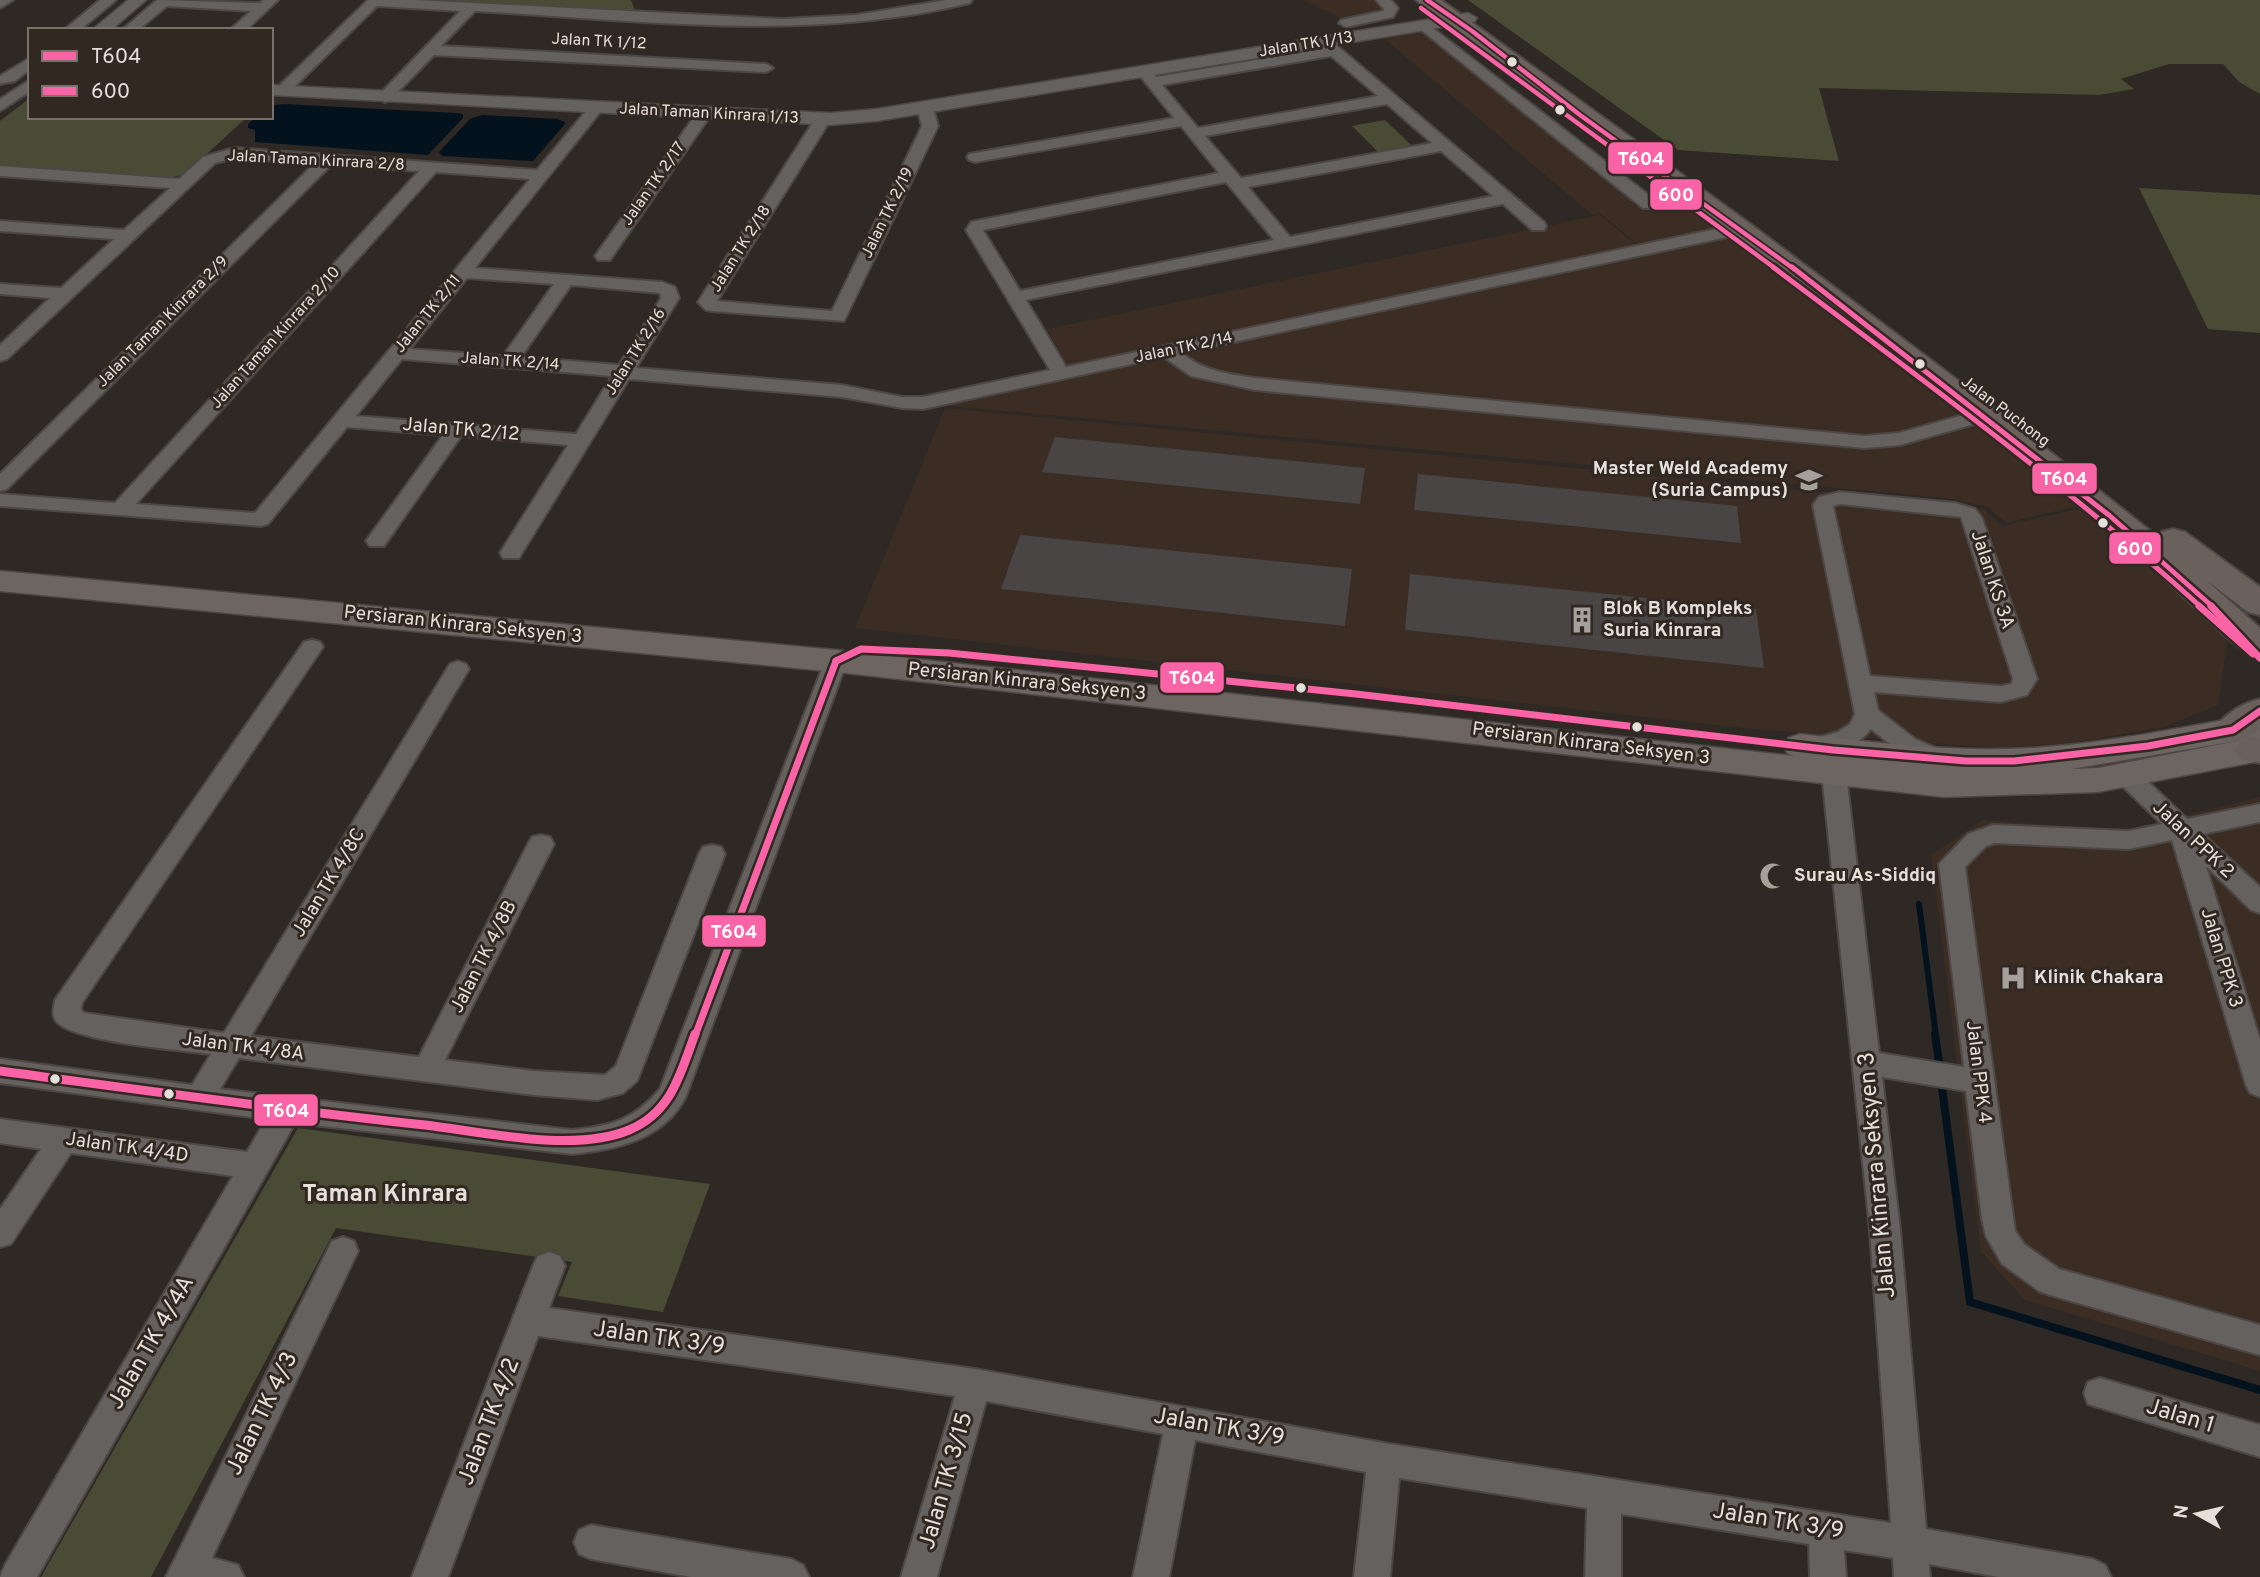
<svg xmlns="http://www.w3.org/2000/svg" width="2260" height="1577" viewBox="0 0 2260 1577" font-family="Overpass,sans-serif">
<rect width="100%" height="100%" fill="#2e2924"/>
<!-- built -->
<g fill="#3b2d24">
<path d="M1302,0H1376L1386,8L1384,13L1346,20Z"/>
<path d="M1423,27L1642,202L1675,195L1721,230L1641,247L1600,213L1591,214L1379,34Z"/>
<path d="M1600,215L1644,251L1734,233L2082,505L2006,523L1988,507L1946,498L941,405L1073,376L1047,329Z"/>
<path d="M945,408L1813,491L1946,501L1984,510L2002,526L2083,508L2139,553L2228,638L2218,705L2162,728L2062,744L1995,748L1743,728L855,628Z"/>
<path d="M2260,797V1371L2025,1300L1981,1252L1931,855L1983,820L2125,830Z"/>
</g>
<!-- green -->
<g fill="#4a4b34">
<path d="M425,0H631L635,10Z"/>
<path d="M1468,0H2260V94L2239,82L2223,64H2169L2121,79L2134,89L2099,95L1819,88L1839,161L1678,150Z"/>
<path d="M30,98V117H247L185,174L169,178L0,166V121Z"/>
<path d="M1385,120L1412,146L1378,152L1352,126Z"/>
<path d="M2139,188L2260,195V333L2208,329Z"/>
<path d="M298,1128L710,1184L663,1312L558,1296L572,1262L336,1228L151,1577H41Z"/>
</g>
<!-- water -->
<g fill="#04121e">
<path d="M283,104L456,113L463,114V118L428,155L255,142V130L248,128V124L256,117H271V106Z"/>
<path d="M482,115L558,119L566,123L533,161L442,156L439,152L470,119Z"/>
</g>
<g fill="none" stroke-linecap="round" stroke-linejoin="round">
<!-- stream-far1 -->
<path stroke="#04121e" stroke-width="6" d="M1919,904L1936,1036"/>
<!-- stream -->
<g stroke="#04121e" stroke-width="8">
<path d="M1935,1034L1940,1070"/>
<path d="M1941,1080L1970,1302L2260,1390"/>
</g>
</g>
<!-- building -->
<g fill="#484544">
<path d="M1055,437L1365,468L1360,504L1042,472Z"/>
<path d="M1418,474L1737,506L1741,543L1414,510Z"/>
<path d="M1020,535L1352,569L1345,626L1001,589Z"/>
<path d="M1410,574L1756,609L1764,668L1405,630Z"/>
</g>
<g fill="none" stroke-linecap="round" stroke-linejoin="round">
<!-- minor casing -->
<g stroke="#4c4744" stroke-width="4">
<g id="minor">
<path d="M0,0H13L0,8Z"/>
<path d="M100,0H116L80,30H64Z"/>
<path d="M157,0L260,3L263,0H278L246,30H230L251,11L167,6L138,30H122Z"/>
<path d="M368,0H416L782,19L856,15L946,0H972L970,3C808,43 639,20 475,11L441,46L766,64L773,68L766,72L434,55L390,100L385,102L377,97L380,94L460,11L377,6L288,93H278L276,90L278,87Z"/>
<path d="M1376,0H1391L1398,8L1393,17L1346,27L1339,23L1341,20L1383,11L1384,9Z"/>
<path d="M1425,22L1655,200L1657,204L1655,208H1643L1420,29V23Z"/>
<path d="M1324,38L1329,39L1544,222L1546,226L1544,230H1532L1503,204L1026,300L1066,367L1740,224L1748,229L1746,233L1182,353C1203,371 1228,374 1255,378L1865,436L1899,433L1985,409L1995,415L1992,419L1900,445L1865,448L1255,390L1191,376L1164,357L923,409L902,408L842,397L629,379L522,553L519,558H503L500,553L568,445L461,436L384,546H370L366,541L443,435L347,427L268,524L261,526L0,506V494L115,503L419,171L331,165L7,489L0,491V474L314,164L235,158L215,163L7,359L0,361V345L50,298L0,294V284L61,288L114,239L0,231V221L124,230L170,188L0,176V166L179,179L203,157L234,148L537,170L591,105H601L604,108L601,111L475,268L662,282L675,287L679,298L636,368L842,385L902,397H923L1050,370L966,230L971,222L1219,173L1181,126L975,162L969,160L967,157L969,154L1174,118L1137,72L1139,69H1149L1156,77L1323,49L1317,42ZM1331,56L1378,96L1198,128L1162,85ZM1387,104L1432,143L1241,178L1205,136ZM1441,151L1493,196L1290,237L1248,187ZM436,172L530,179L255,513L136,504ZM1226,182L1274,240L1020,291L983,230ZM467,278L554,284L503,356L410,349ZM571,285L660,293L661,298L619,365L521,357ZM402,359L612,376L576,434L356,416Z"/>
<path d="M30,58V69L15,81L0,84V76Z"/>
<path d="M30,80V91L0,111V99Z"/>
<path d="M925,103L933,108L938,126L844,321L712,311L706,310L698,302L815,119L823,114L831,119L717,301L832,311L922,126L917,108Z"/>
<path d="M704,108L712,113L610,260H598L595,256L598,252L699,110Z"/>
<path d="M1840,492L1955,503L1975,509L1982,518L2037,679L2027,695L2001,702L1874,692L1878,710L1915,739L1946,752L1949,758L1946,764C1920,771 1890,744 1871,729C1859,746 1826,759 1806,753L1802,747L1806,741L1838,732L1850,724L1855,714L1813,505L1819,497ZM1840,504L1961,517L2013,679L2011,684L2001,686L1870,676L1833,506Z"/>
<path d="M312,640L320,642L323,647L82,1003L81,1010L84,1013L224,1033L450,664L458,661L466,664L469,669L251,1036L419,1057L528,844L532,837L541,835L550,837L554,844L445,1060L534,1071L605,1075L616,1066L699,854L703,847L712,845L721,847L725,854L637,1081L623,1093L597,1100L534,1095L239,1058L220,1089L572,1130C612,1126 633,1120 660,1089L825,661L828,656L836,654L844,656L847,661L686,1096C665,1139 616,1150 572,1154L295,1123L37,1577H0L5,1565L233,1176L71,1153L11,1244L0,1247V1209L41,1149L0,1143V1119L247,1152L266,1119L0,1083V1059L192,1085L211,1054C181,1050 72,1042 56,1021C51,1014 54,1008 55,1000L304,642Z"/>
<path d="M1834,765L1843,768L1846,774L1879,1053L1964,1067L1939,864L1968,834L1993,825L2129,831L2162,824L2118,782L2115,776L2118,770L2127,767L2136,770L2187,819L2260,804V822L2203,834L2260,887V913L2251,910L2206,866L2260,1040V1097L2250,1093L2246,1085L2172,840L2129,849L1995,843L1986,846L1965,867L2015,1231L2024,1244L2059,1269L2260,1325V1355L2050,1295L2039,1291L2002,1264L1986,1236L1982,1219L1966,1091L1882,1077L1900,1230L1926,1529L2093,1559L2105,1565L2111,1577H1998L1929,1564L1930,1577H1894L1893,1558L1844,1550L1846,1577H1810L1809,1544L1621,1514V1577H1585L1587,1508L1399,1478L1390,1577H1354L1366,1472L1195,1440L1169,1577H1133L1163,1434L986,1401L937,1577H901L955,1396L538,1336L448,1577H412L533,1266L538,1256L549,1252L560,1256L565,1266L549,1308L975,1369L1384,1443L1891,1523L1870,1230L1822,774L1825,768Z"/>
<path d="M343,1237L354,1241L358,1251L212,1558L238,1565L244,1577H166L332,1241Z"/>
<path d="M2100,1378L2260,1425V1457L2088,1404L2084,1393L2088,1382Z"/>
<path d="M591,1525L791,1559L803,1565L809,1577H691L591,1559L579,1554L574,1542L579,1530Z"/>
</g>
</g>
<!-- tertiary casing -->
<g stroke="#4c4744" stroke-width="3">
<g id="tertiary">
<path d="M128,0H146L111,30H92Z"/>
<path d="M1468,13L1477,18L1474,22L877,121L830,125L271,95V85L830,113L877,109Z"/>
</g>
</g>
<!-- secondary casing -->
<g stroke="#4c4744" stroke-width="3">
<path id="secondary" d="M0,571L836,650L1794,756L1788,754L1783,746L1788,738L1800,734C1881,743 1963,754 2044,747C2115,742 2185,726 2255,715L2260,717V761L2098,792L1944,797L836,672L0,591ZM2243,740L2098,768L2071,769Z"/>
</g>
<!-- primary casing -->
<g stroke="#4c4744" stroke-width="4">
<g id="primary">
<path d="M1416,0H1441L1749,223L1996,409L2158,537L2161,532L2173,529L2185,532L2260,587V615L2248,612L2206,580L2260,628V658L2247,654L2223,634L2136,552L1974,421L1731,235L1573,121Z"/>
<path d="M2260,699V729C2246,739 2237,744 2220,739L2214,730C2224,714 2243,703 2260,699Z"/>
<path d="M2254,737H2260V763L2241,759L2235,750L2241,741Z"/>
</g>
</g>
<!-- minor -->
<use href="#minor" fill="#65615e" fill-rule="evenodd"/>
<!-- tertiary -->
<use href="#tertiary" fill="#65615e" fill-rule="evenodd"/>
<!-- secondary -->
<use href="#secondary" fill="#6d6562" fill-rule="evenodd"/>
<!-- primary -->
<use href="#primary" fill="#6a605c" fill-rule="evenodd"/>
<!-- bus-1-far3 casing -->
<g stroke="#312821" stroke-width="8">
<path id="bus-1-far3" d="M1427,0L1472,31L1580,115L1794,269"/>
</g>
<!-- bus-1-far2 casing -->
<g stroke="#312821" stroke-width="10">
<path id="bus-1-far2" d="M1792,267L2110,516L2213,607"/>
</g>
<!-- bus-1-far1 casing -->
<g stroke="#312821" stroke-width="12">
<g id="bus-1-far1">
<path d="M2211,606L2260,658"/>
<path d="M836,661L861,649L949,653L1356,694L1833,750L1966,761H2014L2148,746L2233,730L2260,711"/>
<path d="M695,1036L836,661"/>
</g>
</g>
<!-- bus-1 casing -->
<g stroke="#312821" stroke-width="14">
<path id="bus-1" d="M0,1071C142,1090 283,1110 425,1125C483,1132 575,1153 629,1130C672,1112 680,1074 695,1034"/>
</g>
<!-- bus-2-far2 casing -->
<g stroke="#312821" stroke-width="8">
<path id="bus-2-far2" d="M1421,8L1776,269"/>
</g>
<!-- bus-2-far1 casing -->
<g stroke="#312821" stroke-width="10">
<path id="bus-2-far1" d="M1773,267C1919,377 2066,485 2201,607"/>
</g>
<!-- bus-2 casing -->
<g stroke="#312821" stroke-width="12">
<path id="bus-2" d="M2199,606L2253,654"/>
</g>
<!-- bus-1-far3 -->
<use href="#bus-1-far3" stroke="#fa63a6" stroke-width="4.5"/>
<!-- bus-1-far2 -->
<use href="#bus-1-far2" stroke="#fa63a6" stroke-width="5"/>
<!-- bus-1-far1 -->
<use href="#bus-1-far1" stroke="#fa63a6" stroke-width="7"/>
<!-- bus-1 -->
<use href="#bus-1" stroke="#fa63a6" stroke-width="9"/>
<!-- bus-2-far2 -->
<use href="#bus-2-far2" stroke="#fa63a6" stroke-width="4.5"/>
<!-- bus-2-far1 -->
<use href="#bus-2-far1" stroke="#fa63a6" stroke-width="5"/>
<!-- bus-2 -->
<use href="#bus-2" stroke="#fa63a6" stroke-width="7"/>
</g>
<!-- icons -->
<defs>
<g id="university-bare" transform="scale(2.1)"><path d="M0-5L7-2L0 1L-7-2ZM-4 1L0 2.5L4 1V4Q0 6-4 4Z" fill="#a6a09b" stroke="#312821" stroke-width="2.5" paint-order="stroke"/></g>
<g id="building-bare" transform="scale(2.1)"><path d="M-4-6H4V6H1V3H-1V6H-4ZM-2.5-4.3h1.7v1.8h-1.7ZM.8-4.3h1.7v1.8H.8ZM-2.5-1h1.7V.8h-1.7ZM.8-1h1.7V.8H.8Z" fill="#a6a09b" stroke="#312821" stroke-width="2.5" paint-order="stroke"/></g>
<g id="mosque-bare" transform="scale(2.1)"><path d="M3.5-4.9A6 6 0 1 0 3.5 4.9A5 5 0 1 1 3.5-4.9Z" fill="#a6a09b" stroke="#312821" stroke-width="2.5" paint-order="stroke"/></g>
<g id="hospital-bare" transform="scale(2.1)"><path d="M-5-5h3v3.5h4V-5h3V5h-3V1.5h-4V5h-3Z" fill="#a6a09b" stroke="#312821" stroke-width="2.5" paint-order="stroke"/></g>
</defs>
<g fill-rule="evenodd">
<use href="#university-bare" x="1809" y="480"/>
<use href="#building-bare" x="1582" y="620"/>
<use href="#mosque-bare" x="1773" y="876"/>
<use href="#hospital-bare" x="2013" y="978"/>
</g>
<!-- markers -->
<g fill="#e6e0db" stroke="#312821" stroke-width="2.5">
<circle cx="1512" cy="62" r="6"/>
<circle cx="1560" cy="110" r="6"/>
<circle cx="1920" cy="364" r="6"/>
<circle cx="2103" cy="523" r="6"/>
<circle cx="1301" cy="688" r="6"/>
<circle cx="1637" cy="727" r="6"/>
<circle cx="55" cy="1079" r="6"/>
<circle cx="169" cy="1094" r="6"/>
</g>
<g text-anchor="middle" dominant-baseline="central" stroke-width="6" stroke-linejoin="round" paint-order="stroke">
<!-- far-street labels -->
<g font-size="16" fill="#e6e0db" stroke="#312821">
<text transform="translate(599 42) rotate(3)">Jalan TK 1/12</text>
<text transform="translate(1306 45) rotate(-9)">Jalan TK 1/13</text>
<text transform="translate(709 114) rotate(3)">Jalan Taman Kinrara 1/13</text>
<text transform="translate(316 161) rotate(3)">Jalan Taman Kinrara 2/8</text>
<text transform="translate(654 184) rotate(-55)">Jalan TK 2/17</text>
<text transform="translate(888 213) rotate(-64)">Jalan TK 2/19</text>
<text transform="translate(741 249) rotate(-58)">Jalan TK 2/18</text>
<text transform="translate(428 314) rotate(-51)">Jalan TK 2/11</text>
<text transform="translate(163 322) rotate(-45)">Jalan Taman Kinrara 2/9</text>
<text transform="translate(276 338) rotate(-48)">Jalan Taman Kinrara 2/10</text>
<text transform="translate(1184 348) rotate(-12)">Jalan TK 2/14</text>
<text transform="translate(636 352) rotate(-58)">Jalan TK 2/16</text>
<text transform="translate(510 362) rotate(4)">Jalan TK 2/14</text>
<text transform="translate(2005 412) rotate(37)">Jalan Puchong</text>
</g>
<!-- street labels -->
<g font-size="19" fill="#e6e0db" stroke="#312821">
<text transform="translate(461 430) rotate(5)">Jalan TK 2/12</text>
<text transform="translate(1992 580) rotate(72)">Jalan KS 3A</text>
<text transform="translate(463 625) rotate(6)">Persiaran Kinrara Seksyen 3</text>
<text transform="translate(1027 682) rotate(6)">Persiaran Kinrara Seksyen 3</text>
<text transform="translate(1591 744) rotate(7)">Persiaran Kinrara Seksyen 3</text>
<text transform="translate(2193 840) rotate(43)">Jalan PPK 2</text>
<text transform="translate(329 883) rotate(-59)">Jalan TK 4/8C</text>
<text transform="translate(484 957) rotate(-63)">Jalan TK 4/8B</text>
<text transform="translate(2221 958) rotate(73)">Jalan PPK 3</text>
<text transform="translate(243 1047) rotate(7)">Jalan TK 4/8A</text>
<text transform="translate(1978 1072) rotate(83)">Jalan PPK 4</text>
<text transform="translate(127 1148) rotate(8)">Jalan TK 4/4D</text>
</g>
<!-- poi labels -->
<g font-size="19" font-weight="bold" fill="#e6e0db" stroke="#312821" text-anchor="start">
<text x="1788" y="469" text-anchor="end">Master Weld Academy<tspan x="1788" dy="22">(Suria Campus)</tspan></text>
<text x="1603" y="609">Blok B Kompleks<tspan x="1603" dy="22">Suria Kinrara</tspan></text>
<text x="1794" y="876">Surau As-Siddiq</text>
<text x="2034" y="978">Klinik Chakara</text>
</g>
<!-- near-street labels -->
<g font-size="23" fill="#e6e0db" stroke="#312821">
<text transform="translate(1878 1175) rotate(-95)">Jalan Kinrara Seksyen 3</text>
<text transform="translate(659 1339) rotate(8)">Jalan TK 3/9</text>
<text transform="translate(152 1343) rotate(-60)">Jalan TK 4/4A</text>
<text transform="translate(263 1414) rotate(-64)">Jalan TK 4/3</text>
<text transform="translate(2180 1417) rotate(17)">Jalan 1</text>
<text transform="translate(490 1422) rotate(-69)">Jalan TK 4/2</text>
<text transform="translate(1219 1428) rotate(10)">Jalan TK 3/9</text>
<text transform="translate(947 1481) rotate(-74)">Jalan TK 3/15</text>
<text transform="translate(1778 1522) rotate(9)">Jalan TK 3/9</text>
</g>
<!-- near-neighbourhood labels -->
<g font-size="24" font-weight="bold" fill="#e6e0db" stroke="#312821">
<text x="385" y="1195">Taman Kinrara</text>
</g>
</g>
<g stroke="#312821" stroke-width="2.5">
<rect x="1607" y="141" width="67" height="34" rx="7" fill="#fa63a6"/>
<rect x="1649" y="178" width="54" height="33" rx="7" fill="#fa63a6"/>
<rect x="2031" y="462" width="67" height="33" rx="7" fill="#fa63a6"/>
<rect x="2108" y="531" width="54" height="34" rx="7" fill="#fa63a6"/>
<rect x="1159" y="661" width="66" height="33" rx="7" fill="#fa63a6"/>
<rect x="701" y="914" width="66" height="34" rx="7" fill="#fa63a6"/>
<rect x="253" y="1093" width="66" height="34" rx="7" fill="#fa63a6"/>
</g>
<g font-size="19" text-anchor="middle" font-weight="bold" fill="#fff">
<text x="1641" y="165">T604</text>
<text x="1676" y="201">600</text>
<text x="2064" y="485">T604</text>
<text x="2135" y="555">600</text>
<text x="1192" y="684">T604</text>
<text x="734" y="938">T604</text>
<text x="286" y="1117">T604</text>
</g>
<!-- legend -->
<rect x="28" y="28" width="245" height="91" fill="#312821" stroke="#79726b" stroke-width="2"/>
<rect x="42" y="51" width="35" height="10" fill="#fa63a6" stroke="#79726b" stroke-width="2"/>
<text x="91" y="63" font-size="21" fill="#e6e0db">T604</text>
<rect x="42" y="86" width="35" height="10" fill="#fa63a6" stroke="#79726b" stroke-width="2"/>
<text x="91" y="98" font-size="21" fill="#e6e0db">600</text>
<!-- north arrow -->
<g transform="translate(2197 1514) rotate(278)" stroke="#312821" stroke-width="5" paint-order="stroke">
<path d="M0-5L12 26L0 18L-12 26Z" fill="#e6e0db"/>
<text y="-10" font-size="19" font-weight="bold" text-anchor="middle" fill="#e6e0db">N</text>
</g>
</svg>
